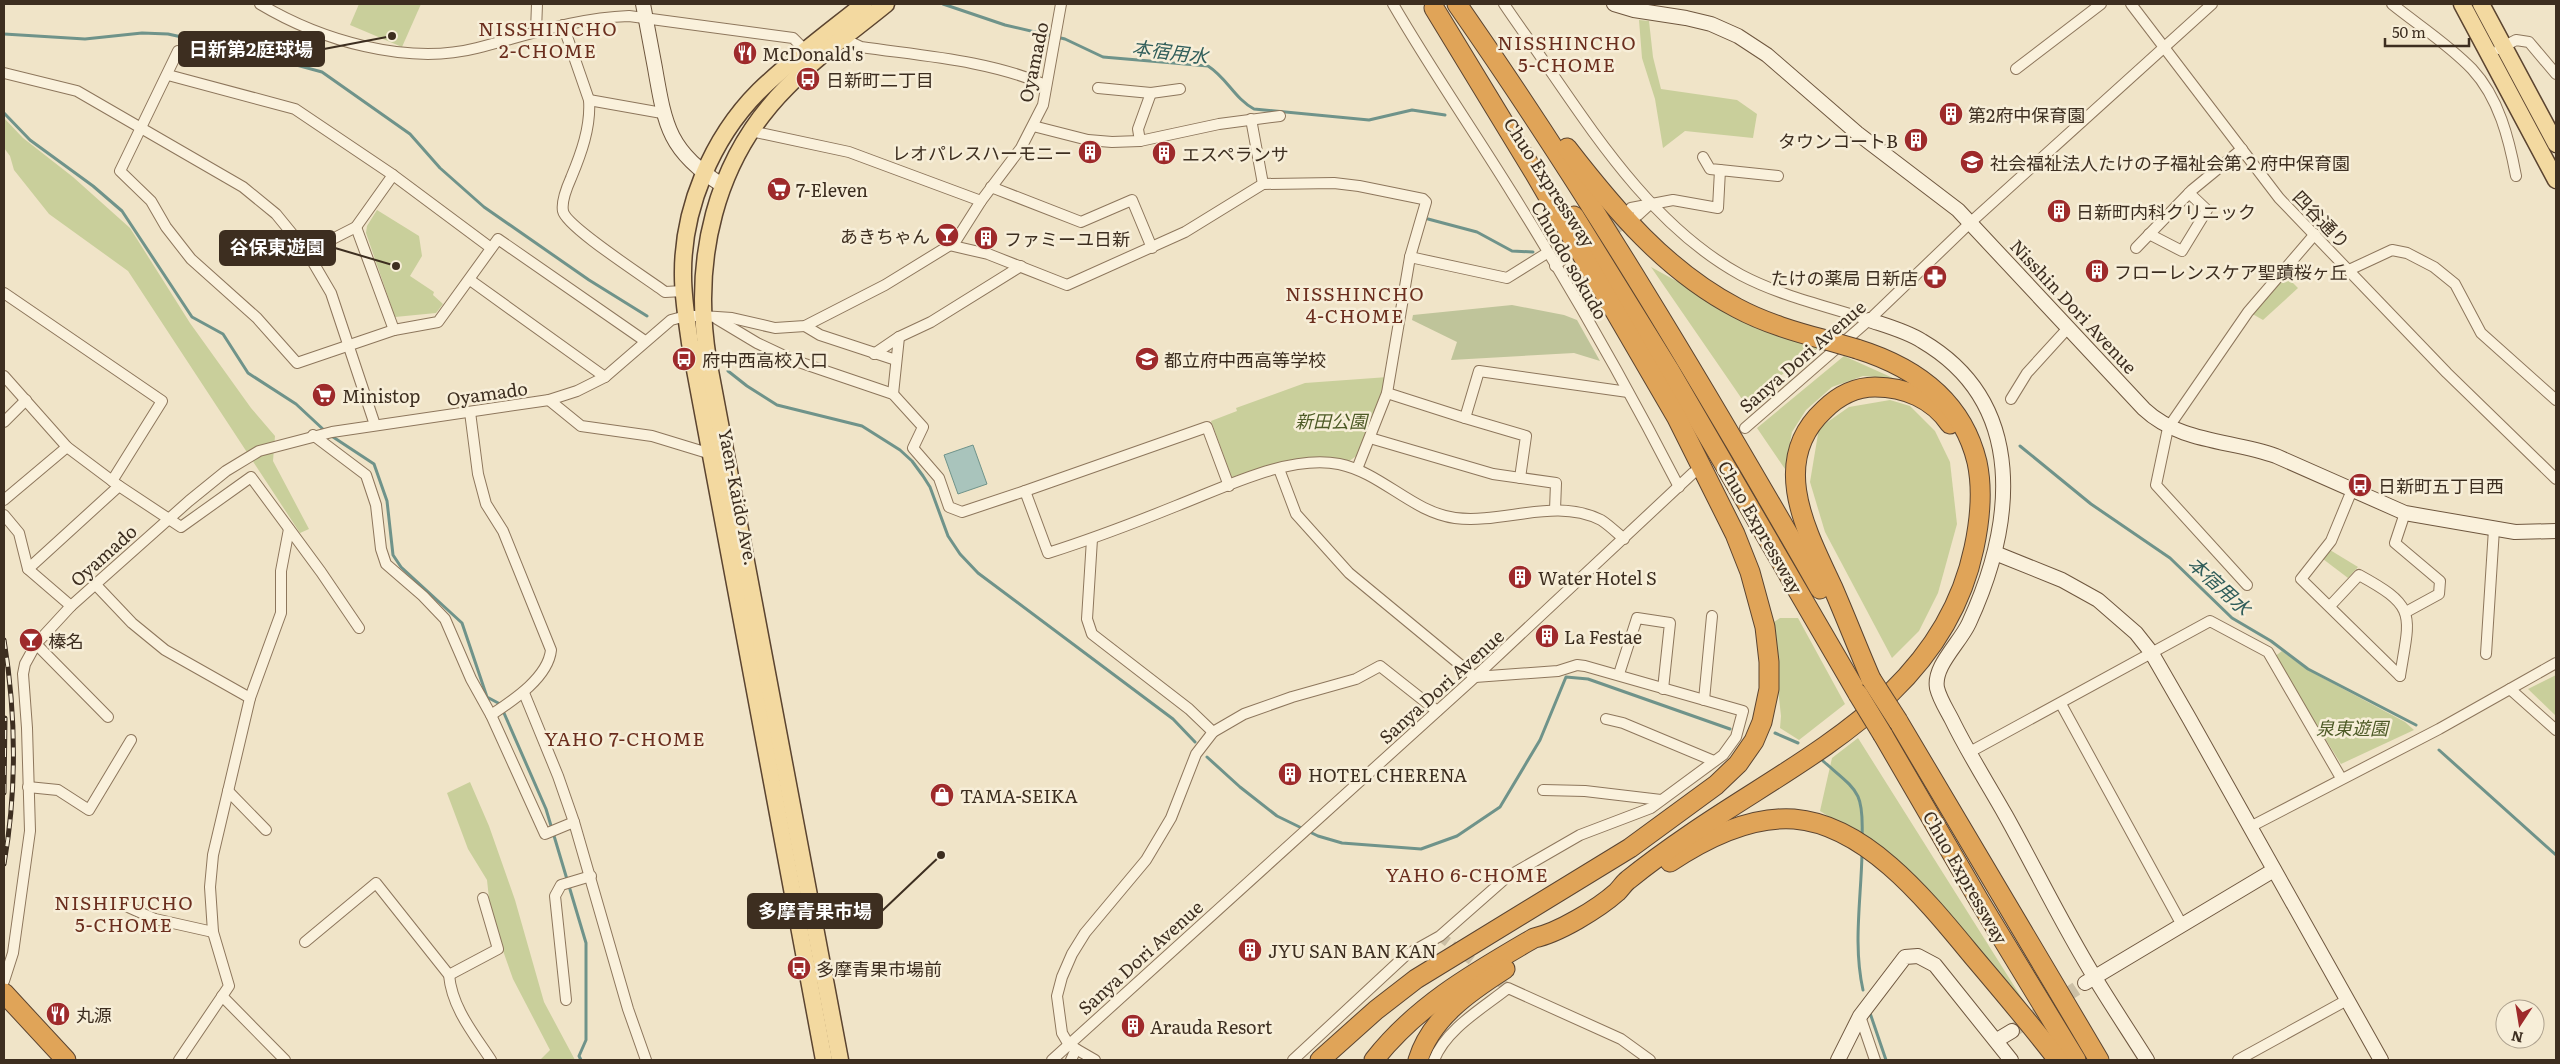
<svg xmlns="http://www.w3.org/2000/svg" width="2560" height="1064" viewBox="0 0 2560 1064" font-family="Literata,'Noto Sans JP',serif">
<rect width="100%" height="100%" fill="#f0e4c8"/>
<!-- green -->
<g fill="#c9cf9b">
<path d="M359,4H421L402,47L350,25Z"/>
<path d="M1639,20L1649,21L1653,57L1661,89L1737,100L1757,114L1753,138L1685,131L1663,148L1655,99L1642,58Z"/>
<path d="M4,118L23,138L73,177L130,228L190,323L251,408L275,436L273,461L309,529L300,533L128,271L49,214L14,170L10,156L4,148Z"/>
<path d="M377,210L419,236L422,256L410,276L434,292L433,295L443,304L436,313L395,317L366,233L367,226Z"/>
<path d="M1651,267L1729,310L1823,345L1744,402Z"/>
<path d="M2283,273L2298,288L2263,320L2249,312Z"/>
<path d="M1844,356L1893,378L1863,376L1832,387L1806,410L1792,432L1785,469L1757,428Z"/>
<path d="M1388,377L1358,455L1349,461L1315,458L1239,481L1232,478L1211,421L1237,411L1236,408L1305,383Z"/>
<path d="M1890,400L1910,406L1935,431L1950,462L1957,524L1938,593L1919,631L1892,658L1825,532L1810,482L1819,428L1849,407Z"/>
<path d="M2330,550L2358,567L2348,578L2323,559Z"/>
<path d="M1780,618H1798L1845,704L1799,740L1780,728L1781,716L1771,624Z"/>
<path d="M2282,651L2306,669L2405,722L2414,730L2341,764L2274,657Z"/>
<path d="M2556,675V716L2528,689Z"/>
<path d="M1858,738L2028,1008L1867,841L1820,811L1832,758Z"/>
<path d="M470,782L489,826L515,900L544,1002L575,1060H540L550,1050L513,979L491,917L487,880L468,849L447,793Z"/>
</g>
<!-- cemetery -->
<path fill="#bfc49a" d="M1512,305L1564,315L1577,320L1600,361L1574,353L1451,360L1457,342L1412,320L1413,315Z"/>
<!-- water -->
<path fill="#a9c4bc" stroke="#6f938a" d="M973,445L987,484L958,494L944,455Z"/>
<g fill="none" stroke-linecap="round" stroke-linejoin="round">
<!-- stream -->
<g stroke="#6f938a" stroke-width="3">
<path d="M943,4L1005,25L1065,39L1103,57L1208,66C1227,78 1235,99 1254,109L1369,120L1412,110L1445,115"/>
<path d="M4,34L85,39L142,33L168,34L241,50L322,72L410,134L440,168L484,207L589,280L647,316"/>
<path d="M4,113L30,140L93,186L122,211L192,317L223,334L248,373L296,404L325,431"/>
<path d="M1428,219L1477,232L1512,251L1533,252"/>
<path d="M728,371L747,386L777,405L862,426L900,450L912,461L923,476L930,487L948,536L960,554L978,573L1173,719L1195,742"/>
<path d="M330,435L374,464L387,501L393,555L401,567L462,623L487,697L500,704L546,809L586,943V1040L579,1056L581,1060"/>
<path d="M2020,446L2091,504L2170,558L2232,618L2271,641L2308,669L2416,725"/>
<path d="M1775,733L1798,743"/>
<path d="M2439,750L2556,855"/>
<path d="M1207,757L1240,787L1277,816L1318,836L1342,843L1421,849L1457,836L1500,807L1540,740L1566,677L1588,679L1730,729"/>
<path d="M1823,761C1857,791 1864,790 1862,838"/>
<path d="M1862,854C1861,900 1853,945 1863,990"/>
<path d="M1870,1013L1886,1060"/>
</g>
<!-- street-tunnel -->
<g stroke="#ccc0a6" stroke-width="10" stroke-dasharray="10 5" stroke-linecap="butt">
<path d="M1585,242L1626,212"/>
<path d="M1588,247L1630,220"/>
<path d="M1440,936L1508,988"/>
</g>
<!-- secondary-tunnel -->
<path stroke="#ccc0a6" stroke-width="14" stroke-dasharray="14 7" stroke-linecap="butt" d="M2012,1031L2085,983"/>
<!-- street casing -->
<g stroke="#8d765c" stroke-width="12">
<g id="street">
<path d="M260,4C320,40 407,66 477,48C528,35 576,18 629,16L793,38L806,51"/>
<path d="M1393,4C1430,68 1473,130 1512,193C1572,289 1628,388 1679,487"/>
<path d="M1504,4C1518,25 1533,45 1547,66C1600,143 1657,229 1741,275C1781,296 1826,306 1869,320"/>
<path d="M2131,4L2279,198L2447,373L2556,479"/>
<path d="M2392,4C2418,25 2448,44 2472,69C2499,98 2509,139 2516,176"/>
<path d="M563,25L589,100C591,127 581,154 571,178C567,187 561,201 563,211C566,227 648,279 665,292L683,291"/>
<path d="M536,31L537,4"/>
<path d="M844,39L861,47C923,56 987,60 1046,85"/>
<path d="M2499,49L2516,40L2529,42L2556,74"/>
<path d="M178,51L120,171L151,201L166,227L191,259L257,318L297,363L394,330L438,322L498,239L645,341"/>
<path d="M2016,69L2101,4"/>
<path d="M4,73L77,91L243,187L276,214L307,252L331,293L375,425"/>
<path d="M168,75L295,109L393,175L491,248"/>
<path d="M1098,88L1151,93L1180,89"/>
<path d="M589,100L662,113"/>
<path d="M1251,119L1263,184"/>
<path d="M1033,126L1088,140L1112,142L1140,141L1219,124L1280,116"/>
<path d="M751,131L849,152L981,201"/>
<path d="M1140,141L1138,129L1151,93"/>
<path d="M1703,157L1710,169L1720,170"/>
<path d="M991,187L1081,222L1132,200L1152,248"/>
<path d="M1631,208L1673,200L1718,208L1720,170L1778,176"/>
<path d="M1638,215L1650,204"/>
<path d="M356,227L394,330"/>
<path d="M2149,234L2182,251L2207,210L2189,193"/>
<path d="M949,245L988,254L1067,285L1185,232L1263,184L1334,183L1359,186L1423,199L1426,202L1410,257L1387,393L1357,469"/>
<path d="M2136,248L2192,190L2242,149"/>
<path d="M307,252L356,227L393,175"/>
<path d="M1410,257L1507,278L1547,253"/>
<path d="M1555,266L1572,251"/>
<path d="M2349,270L2392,250L2407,253L2434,267L2455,284L2481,333L2556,400"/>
<path d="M470,280L605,377"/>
<path d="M4,293L162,401L112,481"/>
<path d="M717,319L757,343L793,360L893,394L923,427L913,448L939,478L949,507L962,512L1025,491L1048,553C1092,539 1134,523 1176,506C1223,488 1289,454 1339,464C1382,473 1412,512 1455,518C1504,524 1555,497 1601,520C1609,525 1617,533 1624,539"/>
<path d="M805,326L820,335L896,360"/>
<path d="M874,354L899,337L931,322L1021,266"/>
<path d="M4,376L67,447L119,486L181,527L251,477L321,572L359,628"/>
<path d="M1387,393L1465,418L1479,371L1628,392"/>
<path d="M893,394L899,337"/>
<path d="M2011,399L2027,373L2068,328"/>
<path d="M549,400L581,426L652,436L711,454"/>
<path d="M470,412L478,474L486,504L503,531L551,650C548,678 512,701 491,715"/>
<path d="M1465,418L1526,436L1520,478"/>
<path d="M4,422L26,400"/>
<path d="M1745,428L1869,320L1971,222L2212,4"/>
<path d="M313,435L366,475L376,505L381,549L386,564L423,596L445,619L471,679L491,715L545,834L574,822L628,1009L646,1060"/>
<path d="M1370,438L1493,474L1556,483L1555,510"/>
<path d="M1279,469L1296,514L1349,573L1475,677L1558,671L1577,665L1585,666L1743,711L1736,737L1723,755L1651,808L1580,835L1507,877L1440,936L1406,955L1293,1060"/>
<path d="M2352,490L2331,541L2301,579L2400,676"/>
<path d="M1025,491L1207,427L1229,486"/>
<path d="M4,500L67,447"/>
<path d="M2405,513L2395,543L2440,581L2439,594L2406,612"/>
<path d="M4,515L19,533L28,569L71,606"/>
<path d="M1092,539L1087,619L1092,634L1189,709L1213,732"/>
<path d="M28,569L119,486"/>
<path d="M95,584L132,623L165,650L250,698"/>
<path d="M2247,585L2156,485L2168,428L2248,312L2315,234"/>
<path d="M2330,606L2359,575C2418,607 2410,614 2400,676"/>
<path d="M36,644L108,717"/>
<path d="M2486,654L2494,529"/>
<path d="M1619,674L1637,618L1670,623L1663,689"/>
<path d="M2510,689L2556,663"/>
<path d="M524,693L558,776L574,822"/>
<path d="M1704,700L1712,616"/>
<path d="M2061,704L2182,925"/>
<path d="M1606,719L1623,723L1714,761"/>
<path d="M1968,753L2210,621L2268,652L2341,778"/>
<path d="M28,787L58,790L89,810L131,740"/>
<path d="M1543,790L1585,791L1661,800"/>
<path d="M228,791L266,830"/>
<path d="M2250,827L2439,729L2510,689L2556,730"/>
<path d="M119,903L155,919L213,932"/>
<path d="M305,942L376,883L449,975C452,1008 474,1034 491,1060"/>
<path d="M449,975L498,949L483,898"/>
<path d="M4,981L13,953L30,831L27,728L23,674L25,664L36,644L71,606L189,501L226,471L259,451L332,432L549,400L577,391L605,377L671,320L686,316H702L732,318L775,328L805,326L885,285L955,242L981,201L1021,148L1043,105L1061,4"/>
<path d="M222,996L285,1060"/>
<path d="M566,1000L555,896L561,885L591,876"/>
<path d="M1860,1016L1875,1060"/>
<path d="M179,1060L229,986L213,932L210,887L213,855L250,698L281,613V571L289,529"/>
<path d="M1052,1060L1475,677L1693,473"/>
<path d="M1071,1060L1076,1049"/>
<path d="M1095,1060L1069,1045L1062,1033L1057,996L1062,977L1072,954L1085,933L1146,860L1171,818L1196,754L1213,732L1244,714L1292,697L1356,679L1380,666L1437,711"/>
<path d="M1434,1060C1446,1029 1483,1008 1508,988L1621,1039L1650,1060"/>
<path d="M2238,1060L2347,1000"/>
</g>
</g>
<!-- secondary casing -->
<g stroke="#6f573f" stroke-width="16">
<g id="secondary">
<path d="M643,4C647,25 651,47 655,68C665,126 669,152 722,185"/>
<path d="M1614,4L1634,10L1686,18L1711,24L1738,36L1767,55L1857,133L1958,210L2144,409C2180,443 2232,440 2276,456L2405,513L2515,532L2556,531"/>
<path d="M1869,320C1887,326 1906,331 1922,341C2029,404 2014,525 1969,623C1960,643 1933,666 1937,688C1940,700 1947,710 1952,720C1968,753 1988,784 2006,816C2036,870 2063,926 2095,978C2112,1006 2130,1033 2147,1060"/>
<path d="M1995,553L2062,580L2098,600L2136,633L2151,652L2189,718L2381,1060"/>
<path d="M2085,983L2274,870"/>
<path d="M1997,1040L2012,1031"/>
<path d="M1838,1060L1860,1016L1905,957L1918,956L1935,965L2011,1060"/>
</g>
</g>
<!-- primary casing -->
<g stroke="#5b4430" stroke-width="19">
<g id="primary">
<path d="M2462,4L2556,180"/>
<path d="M2481,4L2556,144"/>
<path d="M824,1060L690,343C687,321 683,298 683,276C682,209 712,138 759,91C792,59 829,32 864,4"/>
<path d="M840,1060L708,360C692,261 714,160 787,87C817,56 853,31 886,4"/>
</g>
</g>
<!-- highway casing -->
<g stroke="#5b4430" stroke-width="21">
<g id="highway">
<path d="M1457,4C1588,192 1706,390 1820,589"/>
<path d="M1567,148C1615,210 1666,271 1737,308C1765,323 1796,332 1826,340"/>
<path d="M1574,216L1670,371L1858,694"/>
<path d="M1871,679C1858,649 1846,618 1833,588C1807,532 1768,462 1824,410C1838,396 1855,387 1875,387C1905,387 1933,399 1950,424"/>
<path d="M1898,721L2099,1060"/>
<path d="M1883,735L1980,902L2076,1060"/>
<path d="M1670,862C1706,838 1750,816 1794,819C1869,825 1931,906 1976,960C2004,993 2032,1026 2058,1060"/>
<path d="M4,993L66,1060"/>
<path d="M1320,1060L1376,1010L1416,979L1630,848L1716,785L1738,764L1754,741L1762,722L1769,689V662L1765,627L1750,572L1735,534L1677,418L1535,174L1434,8"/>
<path d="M1374,1060C1417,1005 1474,973 1534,938C1558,933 1598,909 1617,892C1621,888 1624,883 1628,880C1649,863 1670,848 1692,833C1804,756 1943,696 1974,548C1980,520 1983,490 1977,462C1962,400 1915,367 1857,349"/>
<path d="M1418,1060C1431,1018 1469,992 1505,969"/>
</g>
</g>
<!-- street -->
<use href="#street" stroke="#faf1dc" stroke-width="10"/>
<!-- secondary -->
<use href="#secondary" stroke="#faf1dc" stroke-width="14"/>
<!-- primary -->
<use href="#primary" stroke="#f3d9a0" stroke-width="16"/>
<!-- highway -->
<use href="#highway" stroke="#e0a458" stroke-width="19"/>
<!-- rail casing -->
<g stroke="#3d2e20" stroke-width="5">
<g id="rail">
<path d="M4,640C16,714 17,790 4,864"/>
<path d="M4,793L5,718"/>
</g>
</g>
<!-- rail -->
<use href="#rail" stroke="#f7eed8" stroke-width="3" stroke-dasharray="9" stroke-linecap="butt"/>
<!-- highway-bridge casing -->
<g stroke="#5b4430" stroke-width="21" stroke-linecap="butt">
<g id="highway-bridge">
<path d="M1826,340L1857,349"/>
<path d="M1871,679L1898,721"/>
<path d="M1858,694L1883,735"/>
</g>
</g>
<!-- highway-bridge -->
<use href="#highway-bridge" stroke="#e0a458" stroke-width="19"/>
</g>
<!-- icons -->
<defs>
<g id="restaurant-disc" transform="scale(1.25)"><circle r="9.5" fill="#9e2a2b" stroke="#f7eed8"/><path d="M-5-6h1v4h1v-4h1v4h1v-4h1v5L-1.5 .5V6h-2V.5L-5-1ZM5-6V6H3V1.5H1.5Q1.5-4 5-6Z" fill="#fff"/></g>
<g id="bus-disc" transform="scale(1.25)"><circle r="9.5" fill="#9e2a2b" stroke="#f7eed8"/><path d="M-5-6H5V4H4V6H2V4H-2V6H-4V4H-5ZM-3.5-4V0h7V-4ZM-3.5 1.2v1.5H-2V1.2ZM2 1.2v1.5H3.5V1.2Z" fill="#fff"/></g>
<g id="building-disc" transform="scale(1.25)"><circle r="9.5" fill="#9e2a2b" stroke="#f7eed8"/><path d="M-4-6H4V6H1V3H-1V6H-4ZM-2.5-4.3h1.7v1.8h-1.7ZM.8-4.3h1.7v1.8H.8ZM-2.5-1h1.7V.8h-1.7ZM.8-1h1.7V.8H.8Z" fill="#fff"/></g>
<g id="school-disc" transform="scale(1.25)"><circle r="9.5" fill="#9e2a2b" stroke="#f7eed8"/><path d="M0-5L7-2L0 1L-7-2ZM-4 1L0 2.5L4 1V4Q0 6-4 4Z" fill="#fff"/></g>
<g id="supermarket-disc" transform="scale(1.25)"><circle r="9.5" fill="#9e2a2b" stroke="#f7eed8"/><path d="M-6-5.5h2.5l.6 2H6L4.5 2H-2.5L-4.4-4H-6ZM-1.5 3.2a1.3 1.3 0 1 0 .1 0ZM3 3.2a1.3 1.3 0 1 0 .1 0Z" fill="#fff"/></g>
<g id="bar-disc" transform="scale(1.25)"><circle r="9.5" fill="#9e2a2b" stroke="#f7eed8"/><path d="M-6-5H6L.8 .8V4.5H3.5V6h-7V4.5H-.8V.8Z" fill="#fff"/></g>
<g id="pharmacy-disc" transform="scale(1.25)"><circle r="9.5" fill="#9e2a2b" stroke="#f7eed8"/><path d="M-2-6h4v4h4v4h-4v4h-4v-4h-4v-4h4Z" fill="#fff"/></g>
<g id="shop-disc" transform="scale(1.25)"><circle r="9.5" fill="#9e2a2b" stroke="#f7eed8"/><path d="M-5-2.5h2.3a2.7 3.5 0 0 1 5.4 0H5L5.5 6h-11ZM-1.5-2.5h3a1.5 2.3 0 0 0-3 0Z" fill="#fff"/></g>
</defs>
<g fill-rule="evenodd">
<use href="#restaurant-disc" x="745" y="53"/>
<use href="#bus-disc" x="808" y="79"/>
<use href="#building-disc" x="1951" y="114"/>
<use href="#building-disc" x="1916" y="140"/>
<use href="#building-disc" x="1090" y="152"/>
<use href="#building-disc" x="1164" y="153"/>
<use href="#school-disc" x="1972" y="162"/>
<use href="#supermarket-disc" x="779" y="189"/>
<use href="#building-disc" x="2059" y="211"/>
<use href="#bar-disc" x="947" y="235"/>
<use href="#building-disc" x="986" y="238"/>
<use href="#building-disc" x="2097" y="271"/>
<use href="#pharmacy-disc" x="1935" y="277"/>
<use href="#bus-disc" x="684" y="359"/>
<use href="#school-disc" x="1147" y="359"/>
<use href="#supermarket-disc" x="324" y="395"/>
<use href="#bus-disc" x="2360" y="485"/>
<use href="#building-disc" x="1520" y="577"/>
<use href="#building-disc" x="1547" y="636"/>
<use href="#bar-disc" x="31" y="640"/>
<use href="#building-disc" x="1290" y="774"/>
<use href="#shop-disc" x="942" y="795"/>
<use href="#building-disc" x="1250" y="950"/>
<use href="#bus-disc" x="799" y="968"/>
<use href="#restaurant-disc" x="58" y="1014"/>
<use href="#building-disc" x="1133" y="1026"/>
</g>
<g text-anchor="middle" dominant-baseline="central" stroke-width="5" stroke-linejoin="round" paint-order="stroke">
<!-- poi labels -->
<g font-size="18" fill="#3d2e20" stroke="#f7eed8" text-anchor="start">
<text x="762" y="53">McDonald's</text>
<text x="826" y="79">日新町二丁目</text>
<text x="1968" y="114">第2府中保育園</text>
<text x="1898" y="140" text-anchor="end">タウンコートB</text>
<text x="1072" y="152" text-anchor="end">レオパレスハーモニー</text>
<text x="1182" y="153">エスペランサ</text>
<text x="1990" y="162">社会福祉法人たけの子福祉会第２府中保育園</text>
<text x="796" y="189">7-Eleven</text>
<text x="2076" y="211">日新町内科クリニック</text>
<text x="930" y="235" text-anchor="end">あきちゃん</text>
<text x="1004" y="238">ファミーユ日新</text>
<text x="2114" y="271">フローレンスケア聖蹟桜ヶ丘</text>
<text x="1918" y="277" text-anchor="end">たけの薬局 日新店</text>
<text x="702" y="359">府中西高校入口</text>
<text x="1164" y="359">都立府中西高等学校</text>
<text x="342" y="395">Ministop</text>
<text x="2378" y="485">日新町五丁目西</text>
<text x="1538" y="577">Water Hotel S</text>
<text x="1564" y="636">La Festae</text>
<text x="48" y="640">榛名</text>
<text x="1308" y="774">HOTEL CHERENA</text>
<text x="960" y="795">TAMA-SEIKA</text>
<text x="1268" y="950">JYU SAN BAN KAN</text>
<text x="816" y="968">多摩青果市場前</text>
<text x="76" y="1014">丸源</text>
<text x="1150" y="1026">Arauda Resort</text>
</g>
<!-- street labels -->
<g font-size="18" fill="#3d2e20" stroke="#f7eed8">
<text transform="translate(1033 62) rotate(-78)">Oyamado</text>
<text transform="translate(1550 182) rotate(57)">Chuo Expressway</text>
<text transform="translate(2322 219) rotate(46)">四谷通り</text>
<text transform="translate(1570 260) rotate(60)">Chuodo sokudo</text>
<text transform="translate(2074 306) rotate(47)">Nisshin Dori Avenue</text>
<text transform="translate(1802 356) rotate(-41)">Sanya Dori Avenue</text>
<text transform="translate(487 393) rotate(-8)">Oyamado</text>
<text transform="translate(739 497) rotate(79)">Yaen-Kaido Ave.</text>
<text transform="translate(1761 527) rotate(60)">Chuo Expressway</text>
<text transform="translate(103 555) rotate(-42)">Oyamado</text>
<text transform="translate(1441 686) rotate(-42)">Sanya Dori Avenue</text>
<text transform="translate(1966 877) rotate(60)">Chuo Expressway</text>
<text transform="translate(1140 957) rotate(-42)">Sanya Dori Avenue</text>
</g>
<!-- park labels -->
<g font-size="18" font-style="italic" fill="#4d5a26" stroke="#f7eed8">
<text x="1331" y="420">新田公園</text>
<text x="2352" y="727">泉東遊園</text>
</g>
<!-- neighbourhood labels -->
<g font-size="19" letter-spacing="1" fill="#6b2e1e" stroke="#f7eed8">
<text x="548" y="28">NISSHINCHO<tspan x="548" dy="22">2-CHOME</tspan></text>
<text x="1567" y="42">NISSHINCHO<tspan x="1567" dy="22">5-CHOME</tspan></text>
<text x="1355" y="293">NISSHINCHO<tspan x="1355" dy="22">4-CHOME</tspan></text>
<text x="625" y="738">YAHO 7-CHOME</text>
<text x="1467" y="874">YAHO 6-CHOME</text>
<text x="124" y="902">NISHIFUCHO<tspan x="124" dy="22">5-CHOME</tspan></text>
</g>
<!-- water labels -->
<g font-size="19" font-style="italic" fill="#2f5d5a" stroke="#f7eed8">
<text transform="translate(1170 51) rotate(7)">本宿用水</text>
<text transform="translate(2220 585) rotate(42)">本宿用水</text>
</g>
</g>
<!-- callouts -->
<path fill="none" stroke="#3d2e20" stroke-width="2" d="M392 36L324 49M396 266L335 248M941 855L882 911"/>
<g fill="#3d2e20" stroke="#f7eed8" stroke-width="2">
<circle cx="392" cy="36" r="5"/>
<circle cx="396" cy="266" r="5"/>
<circle cx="941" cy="855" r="5"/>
</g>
<g fill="#3d2e20" stroke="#3d2e20" stroke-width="2">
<rect x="179" y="32" width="145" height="34" rx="5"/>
<rect x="220" y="231" width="115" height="34" rx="5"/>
<rect x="748" y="894" width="134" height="34" rx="5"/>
</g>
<g font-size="19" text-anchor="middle" font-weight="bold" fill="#fff">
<text x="251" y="56">日新第2庭球場</text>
<text x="277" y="254">谷保東遊園</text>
<text x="815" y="918">多摩青果市場</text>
</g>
<!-- border -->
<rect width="2560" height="1064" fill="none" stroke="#3d2e20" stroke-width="10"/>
<!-- north arrow -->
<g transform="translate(2520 1024) rotate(192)"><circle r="24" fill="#f7eed8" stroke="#ada18e"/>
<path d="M0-4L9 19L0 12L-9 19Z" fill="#9e2a2b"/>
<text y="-8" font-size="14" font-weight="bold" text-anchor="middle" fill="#3d2e20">N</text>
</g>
<!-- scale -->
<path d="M2385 38v8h84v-8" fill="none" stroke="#3d2e20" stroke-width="2.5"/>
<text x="2392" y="38" font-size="15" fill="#3d2e20" stroke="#f7eed8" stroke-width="4" paint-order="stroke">50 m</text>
</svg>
